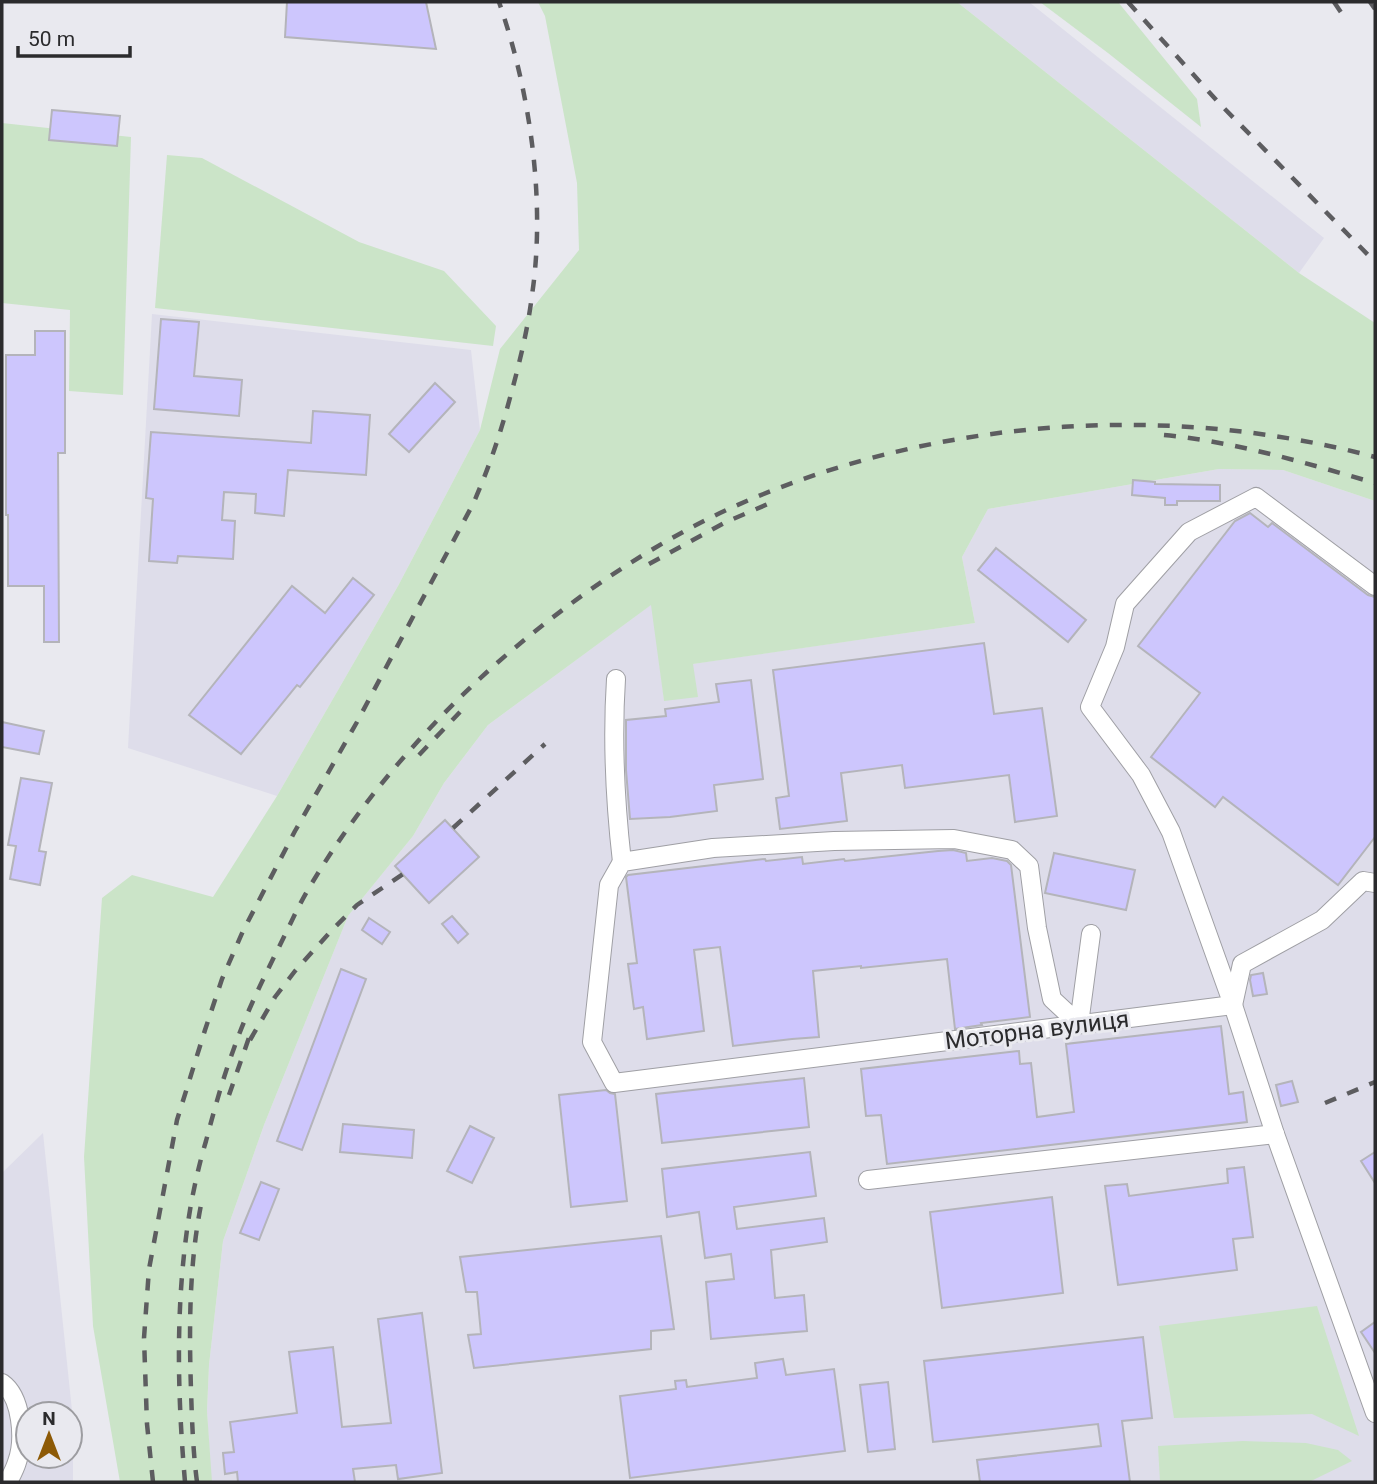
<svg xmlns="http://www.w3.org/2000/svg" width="1377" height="1484" viewBox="0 0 1377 1484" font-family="Roboto,sans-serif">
<rect width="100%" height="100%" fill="#e9e9ef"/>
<!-- built -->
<g fill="#deddea" fill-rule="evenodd">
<path d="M957,2H1029L1324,238L1299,273Z"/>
<path d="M152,314L471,350L480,430L398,586L277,796L128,748Z"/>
<path d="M1219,469L1283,470L1375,501V1482H211L207,1411L209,1365L223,1241L264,1125L348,916L413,836L444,783L488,725L652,604L664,700L692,664L975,623L962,557L988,509Z"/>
<path d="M43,1133L73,1420V1482H2V1173ZM28,1414H70V1456H28Z"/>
</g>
<!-- green -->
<g fill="#cbe4c8">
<path d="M538,2H957L1299,273L1375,323V501L1283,470L1219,469L988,509L962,557L975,623L693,664L698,697L664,701L651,605L488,725L444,783L413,836L348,916L264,1125L223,1241L209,1365L207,1411L212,1482H120L93,1326L84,1157L102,898L132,875L213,897L277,796L398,586L480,430L500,349L579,250L577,183L545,16Z"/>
<path d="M1040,2H1118L1197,99L1201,127L1108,53Z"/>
<path d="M2,123L131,137L123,395L69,391L70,310L2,303Z"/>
<path d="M167,155L202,158L359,242L444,271L496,326L493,346L155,308Z"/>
<path d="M1317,1306L1359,1436L1312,1414L1174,1418L1159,1326Z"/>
<path d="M1243,1441L1306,1443L1338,1450L1352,1461L1309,1482H1160L1158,1446Z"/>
</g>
<!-- building -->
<g fill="#cdc6fd" stroke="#b4b4ba" stroke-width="2">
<path d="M287,2H426L436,49L285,37Z"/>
<path d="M52,110L120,116L117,146L49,140Z"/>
<path d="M161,319L199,322L194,376L242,380L239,416L154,409Z"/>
<path d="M35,331H65V453H58L59,642H44V586H8V515H6V355H35Z"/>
<path d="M435,383L455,402L409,452L389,434Z"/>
<path d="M313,411L370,415L366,475L288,470L284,516L255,513L256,494L224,492L222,520L235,521L233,559L178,556L177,563L149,561L153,499L146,498L151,432L311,443Z"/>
<path d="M1133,480L1155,482V484L1220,485V501H1177V505H1165V498L1132,495Z"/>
<path d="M1250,513L1268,527L1272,523L1368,595L1375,597V837L1338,885L1223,797L1215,807L1151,757L1200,693L1138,646L1235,521Z"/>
<path d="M996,548L1086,620L1068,642L978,570Z"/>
<path d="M353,578L374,595L300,687L297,685L241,754L189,715L292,586L325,613Z"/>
<path d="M984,643L994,714L1042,708L1057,816L1015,822L1009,775L905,788L902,765L841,773L847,821L780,829L776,798L789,796L773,670Z"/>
<path d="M751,680L763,779L714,785L717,811L670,817L630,819L626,770V720L666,716L665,709L719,702L716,684Z"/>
<path d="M2,722L44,731L39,754L2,747Z"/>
<path d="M21,778L52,783L39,851L46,852L40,885L10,879L16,846L8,845Z"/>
<path d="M445,820L479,857L429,903L395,866Z"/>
<path d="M953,850L966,853L967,861L992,858L1007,861L1011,865L1030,1017L981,1023L982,1025L955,1029L947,959L861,968V966L813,971L819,1037L792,1039L733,1046L720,947L694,950L704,1031L647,1039L643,1007L634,1009L628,964L637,963L626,877L628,875L765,859L766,861L802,857L803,864L844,859L845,861L938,851Z"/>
<path d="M1054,853L1135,870L1126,910L1045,893Z"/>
<path d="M452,916L468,934L458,943L442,924Z"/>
<path d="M369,918L390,932L382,944L362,930Z"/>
<path d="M341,969L366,979L302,1150L277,1141Z"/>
<path d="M1263,973L1267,994L1253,996L1250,980L1251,975Z"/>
<path d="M1221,1026L1229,1094L1243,1092L1247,1122L887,1164L881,1115L866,1116L861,1069L1019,1051L1020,1064L1031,1063L1037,1117L1074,1112L1066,1044Z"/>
<path d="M804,1078L809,1127L662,1143L656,1094Z"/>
<path d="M1292,1081L1298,1102L1281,1106L1276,1085Z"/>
<path d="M606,1090L610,1093L615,1094L627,1201L571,1207L559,1095Z"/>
<path d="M343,1124L414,1130L412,1158L340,1152Z"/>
<path d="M470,1126L494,1138L472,1183L447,1171Z"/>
<path d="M810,1152L816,1196L734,1207L737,1229L824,1218L827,1242L771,1250L775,1298L804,1295L807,1331L711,1339L706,1282L734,1279L731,1254L705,1258L699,1212L667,1217L662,1169Z"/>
<path d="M1375,1152V1183L1361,1161Z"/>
<path d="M1244,1167L1253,1237L1233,1239L1237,1270L1118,1285L1105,1186L1127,1184L1129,1196L1228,1183L1227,1169Z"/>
<path d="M261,1182L279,1189L259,1240L240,1233Z"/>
<path d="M1052,1197L1063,1293L942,1308L930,1212Z"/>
<path d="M661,1236L674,1329L651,1331V1349L474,1368L468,1335L481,1334L477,1292H466L460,1257Z"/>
<path d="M422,1313L442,1473L398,1479L396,1465L353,1469L355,1482H238L237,1472L225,1474L223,1453L234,1452L230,1422L297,1413L289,1352L333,1347L342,1427L391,1423L378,1319Z"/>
<path d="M1375,1322V1353L1361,1332Z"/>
<path d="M1143,1337L1152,1418L1122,1421L1130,1482H980L977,1460L1101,1446L1098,1424L933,1442L924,1361Z"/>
<path d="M783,1359L786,1375L834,1369L845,1451L630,1478L620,1396L676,1389L675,1381L686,1380L687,1387L757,1378L755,1363Z"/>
<path d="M888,1382L895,1449L868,1452L860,1385Z"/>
</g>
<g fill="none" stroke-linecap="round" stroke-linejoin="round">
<!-- minor casing -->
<g stroke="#9f9fa4" stroke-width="20">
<g id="minor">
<path d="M1375,586L1256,497L1189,532L1125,604L1115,647L1090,707L1141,775L1171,832L1233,1005L1275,1134L1375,1413"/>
<path d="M616,679C612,740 615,801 622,862"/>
<path d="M1091,934L1079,1024L1052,999L1037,928L1029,866L1012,850L954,839L834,841L713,848L622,862L609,885L592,1042L614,1083L1233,1005"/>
<path d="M1233,1005L1242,964L1322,920L1363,881L1375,883"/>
<path d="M868,1180L1275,1134"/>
<path d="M2,1383C22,1397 25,1440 17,1462C15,1469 11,1476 8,1482"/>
</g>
</g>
<!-- minor -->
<use href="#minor" stroke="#fff" stroke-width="18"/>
<!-- rail -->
<g stroke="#5d5d60" stroke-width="4.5" stroke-dasharray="12 12" stroke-linecap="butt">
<path d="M1128,2L1218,102L1375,262"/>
<path d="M1334,2L1347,21"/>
<path d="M1370,2L1375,9"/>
<path d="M1164,435C1236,442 1306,463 1375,483"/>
<path d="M649,564L726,522L768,504"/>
<path d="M419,755L460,712"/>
<path d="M453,828L545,744"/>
<path d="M250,1040L275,997L295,971L332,930L357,905L403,874"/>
<path d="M229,1095L252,1029"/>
<path d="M1325,1103L1375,1082"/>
<path d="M153,1482L147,1424L144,1338L149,1269L177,1120L205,1030L222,979L243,931L295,831L357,722L473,504C489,468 501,432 511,394C520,361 528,328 532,295C546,201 530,91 499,2"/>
<path d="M185,1482C177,1389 175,1297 191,1204C195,1183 200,1161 206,1141C214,1111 222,1081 233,1051C245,1016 261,983 278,949C289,927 299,904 312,883C362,800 425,727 497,663C565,604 639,552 720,513C920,419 1162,400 1375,457"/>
<path d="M197,1482C193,1452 192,1421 191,1390C189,1327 189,1262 202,1200"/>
</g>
</g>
<g text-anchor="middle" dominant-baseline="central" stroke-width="6" stroke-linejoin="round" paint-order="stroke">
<!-- street labels -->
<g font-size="24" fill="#2b2b2d" stroke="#e9e9ef">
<text transform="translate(1037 1030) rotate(-7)">Моторна вулиця</text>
</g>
</g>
<!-- border -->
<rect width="1377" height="1484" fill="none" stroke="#2b2b2d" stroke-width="7"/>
<!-- north arrow -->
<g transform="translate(49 1435)"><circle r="33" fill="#e9e9ef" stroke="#9d9da1" stroke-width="2"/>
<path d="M0-5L12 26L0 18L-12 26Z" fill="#8d5a06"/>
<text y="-10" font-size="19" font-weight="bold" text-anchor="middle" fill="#2b2b2d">N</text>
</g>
<!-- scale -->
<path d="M18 46v10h112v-10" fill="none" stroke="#2b2b2d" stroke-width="3.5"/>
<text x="28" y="46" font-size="21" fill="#2b2b2d" stroke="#e9e9ef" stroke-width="5" paint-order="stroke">50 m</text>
</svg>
